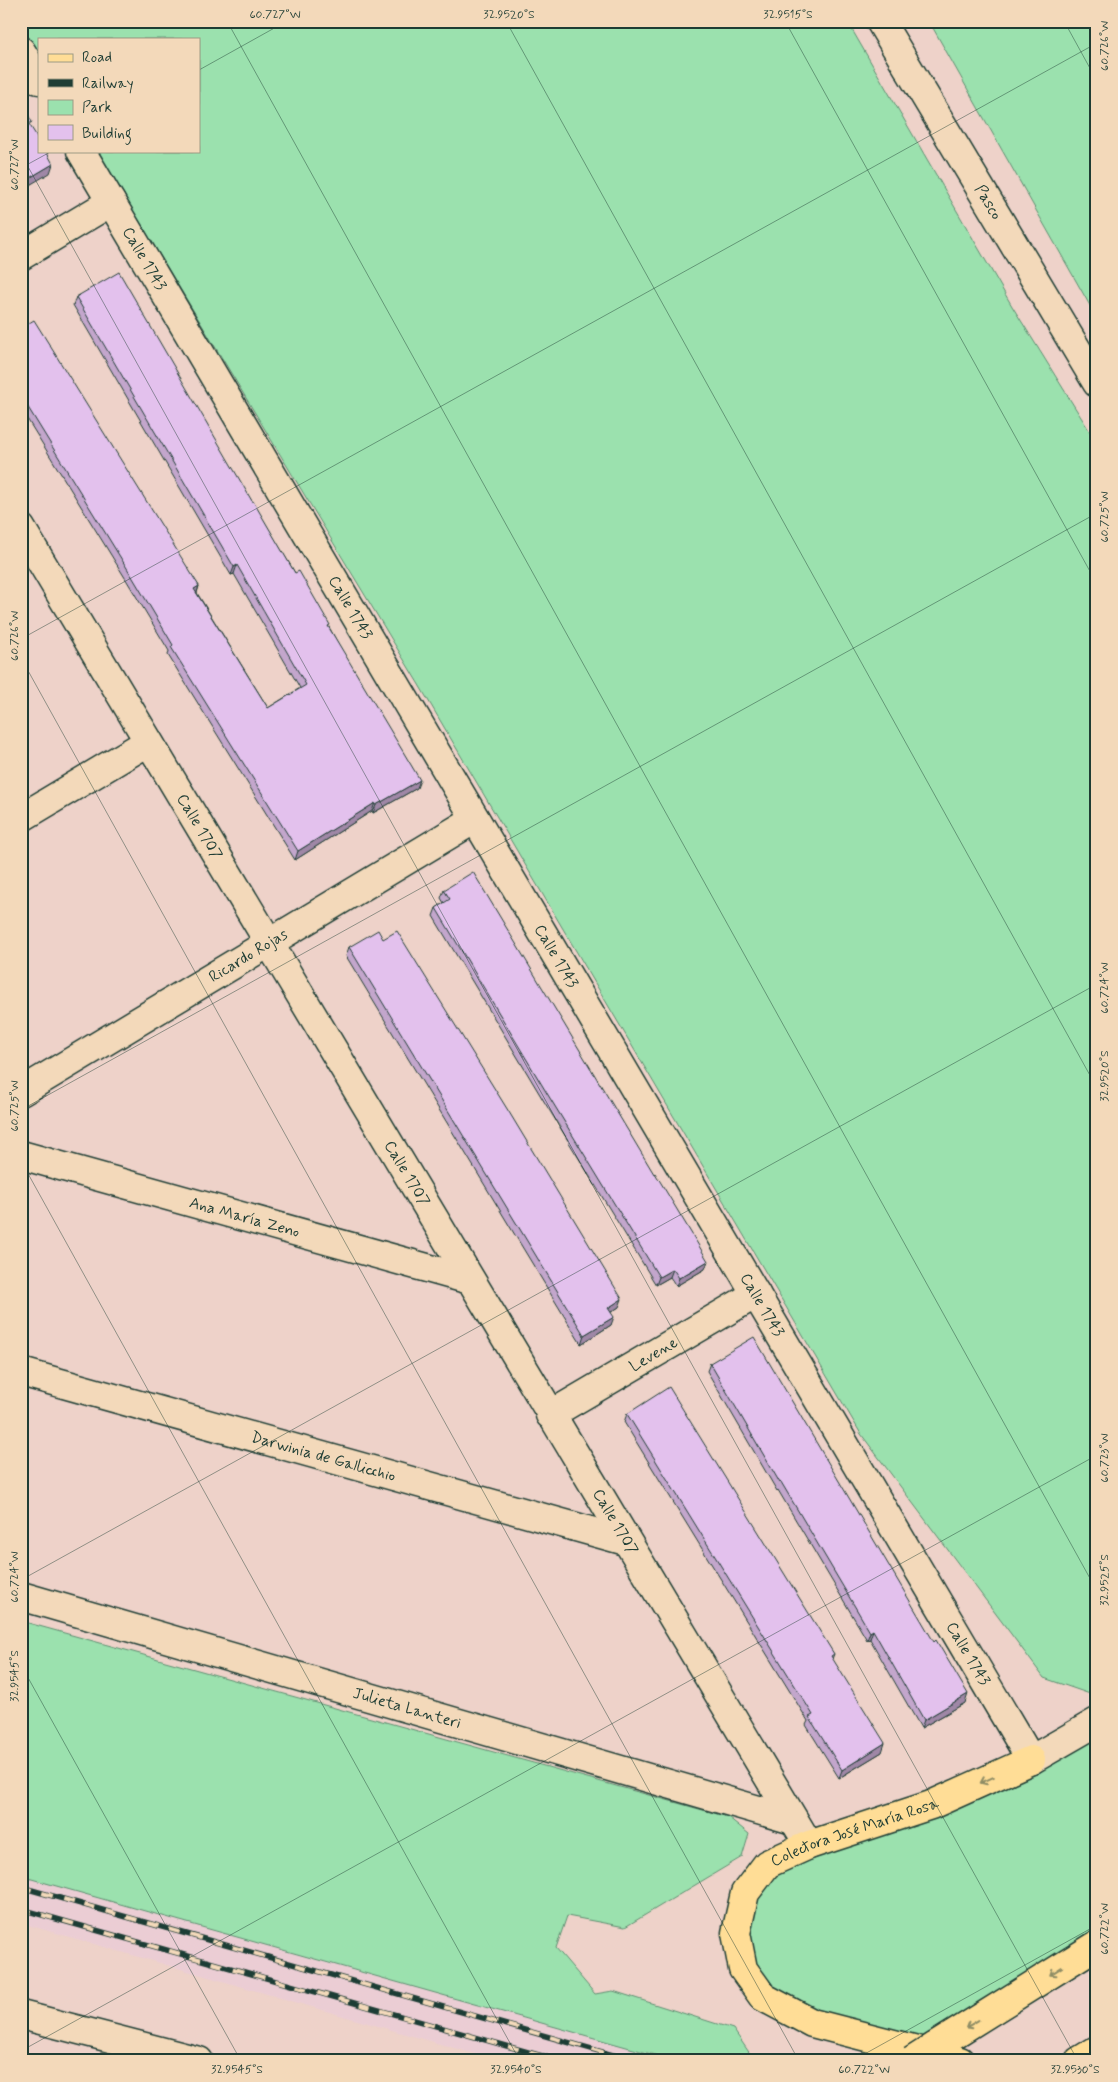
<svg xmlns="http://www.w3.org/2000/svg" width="1118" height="2082" viewBox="0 0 1118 2082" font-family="Mynerve,sans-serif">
<rect width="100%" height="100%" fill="#eed2c9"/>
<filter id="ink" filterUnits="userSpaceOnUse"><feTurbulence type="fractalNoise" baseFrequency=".02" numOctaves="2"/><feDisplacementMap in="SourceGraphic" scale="10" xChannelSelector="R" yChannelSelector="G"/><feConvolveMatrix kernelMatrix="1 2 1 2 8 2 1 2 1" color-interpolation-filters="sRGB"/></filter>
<g filter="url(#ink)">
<!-- built -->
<path fill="#ebcdd4" d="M21,1876L676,2061H499L21,1923Z"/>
<!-- green -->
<g fill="#9be1ae" stroke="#5d8f71">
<path d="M21,21H847L1012,306L1097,443V1690L1090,1694L1044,1678L861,1434L418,683L97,151H199V39H39V54L21,25Z"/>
<path d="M929,21H1097V318Z"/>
<path d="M21,1621L728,1817L749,1834L742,1857L625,1927L567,1916L556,1948L595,1994L613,1991L733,2029L755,2061H676L21,1876Z"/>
<path d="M1097,1722V1945L934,2047L812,2023L743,1969L745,1893L767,1864Z"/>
</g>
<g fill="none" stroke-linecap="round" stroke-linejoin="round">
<!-- minor casing -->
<g stroke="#1f3d34" stroke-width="31">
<g id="minor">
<path id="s1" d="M880,21L1097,383"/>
<path d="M21,51L39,80"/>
<path id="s2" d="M81,151L1031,1760L1097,1722"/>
<path d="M21,256L111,202"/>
<path id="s3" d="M21,528L809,1845"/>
<path d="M21,818L148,742"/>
<path id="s4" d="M21,1092L475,819"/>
<path id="s5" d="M21,1155L470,1280"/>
<path id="s6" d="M21,1372L626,1541"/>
<path id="s7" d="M550,1415L756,1294"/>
<path id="s8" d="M21,1596L793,1820"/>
<path d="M21,2015L199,2061"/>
</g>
</g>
<!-- major casing -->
<g stroke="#1f3d34" stroke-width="31">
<g id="major">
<path id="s9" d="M960,2061L812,2023L763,1997L743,1969L736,1933L745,1893L767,1864L809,1845L931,1805L1031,1760"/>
</g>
</g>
<!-- highway casing -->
<g stroke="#1f3d34" stroke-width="31">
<g id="highway">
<path d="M934,2047L1097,1945"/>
<path d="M1079,2061L1097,2050"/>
</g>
</g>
<!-- minor -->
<use href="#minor" stroke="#f3d9ba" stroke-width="28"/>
<!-- major -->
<use href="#major" stroke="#ffdd96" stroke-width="28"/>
<!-- highway -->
<use href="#highway" stroke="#ffdd96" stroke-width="28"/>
<!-- rail casing -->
<g stroke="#1f3d34" stroke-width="5.5">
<g id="rail">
<path d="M21,1887L634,2061"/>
<path d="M21,1909L560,2061"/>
</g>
</g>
<!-- rail -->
<use href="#rail" stroke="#f3d9ba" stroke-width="4" stroke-dasharray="11" stroke-linecap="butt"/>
<!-- highway-bridge casing -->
<g stroke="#1f3d34" stroke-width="31" stroke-linecap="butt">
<path id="highway-bridge" d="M912,2061L934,2047"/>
</g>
<!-- highway-bridge -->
<use href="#highway-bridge" stroke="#ffdd96" stroke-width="28"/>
</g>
<!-- wall -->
<g fill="#c3a6cc" stroke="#1f3d34">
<path d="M76,297L252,501L295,573L329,627L417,788L373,813L372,811L295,860L168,655L169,651L127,581L21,409V328L199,586L197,593L268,708L300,688L234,574L231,575L73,305Z"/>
<path d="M444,890L705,1269L676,1286L670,1277L656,1285L542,1098L433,916L436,908L444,903L441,898Z"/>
<path d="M383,939L619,1307L611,1312V1325L581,1344L346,956L349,947Z"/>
<path d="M710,1363L965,1703L921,1728L870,1639L867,1640L778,1490L777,1491L707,1371Z"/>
<path d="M627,1414L834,1654L832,1659L882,1752L839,1778L806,1725L808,1721L624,1422Z"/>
</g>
<!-- shaded-wall -->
<g fill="#9f87a6" stroke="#1f3d34">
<path d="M53,164L50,173L21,190V183Z"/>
<path d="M237,565L234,574L231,575L234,567Z"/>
<path d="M199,586L196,595L194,589Z"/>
<path d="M420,780L417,788L373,813L376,805Z"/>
<path d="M375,803L372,811L295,860L298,851Z"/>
<path d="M708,1261L705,1269L676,1286L679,1278Z"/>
<path d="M673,1269L670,1277L656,1285L659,1277Z"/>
<path d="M622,1299L619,1307L605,1316L608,1308Z"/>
<path d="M614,1317L611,1325L581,1344L584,1335Z"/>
<path d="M873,1630L870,1639L867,1640L870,1632Z"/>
<path d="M968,1694L965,1703L921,1728L924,1720Z"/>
<path d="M885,1743L882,1752L839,1778L842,1770Z"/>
</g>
<!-- building -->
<g fill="#e3c1ed" stroke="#1f3d34">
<path d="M21,103L32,122L29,124L39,140V151H46L53,164L21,183Z"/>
<path d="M119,272L252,501H253L295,573L299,571L330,625L328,626L420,780L376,805L375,803L298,851L171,647L173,645L130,573L21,396V328L34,320L199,586L194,589L268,708L306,685L237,565L234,567L76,297Z"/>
<path d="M473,872L654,1174L655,1173L708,1261L679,1278L673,1269L659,1277L545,1090L436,908L450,899L444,890Z"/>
<path d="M378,930L383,939L397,931L509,1112L622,1299L608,1308L614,1317L584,1335L349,947Z"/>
<path d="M754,1337L934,1642L936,1640L968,1694L924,1720L873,1630L870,1632L781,1482L780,1483L710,1363Z"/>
<path d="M669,1387L834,1654L831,1656L885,1743L842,1770L809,1717L813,1715L627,1414Z"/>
</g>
<!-- one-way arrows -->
<defs><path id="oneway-shaft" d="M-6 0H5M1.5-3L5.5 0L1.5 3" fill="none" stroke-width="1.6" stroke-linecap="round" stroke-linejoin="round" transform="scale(1.25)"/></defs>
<g stroke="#8f8d65">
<use href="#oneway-shaft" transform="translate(987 1780) rotate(156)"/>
<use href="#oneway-shaft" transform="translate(1056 1971) rotate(147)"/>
<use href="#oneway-shaft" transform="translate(972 2024) rotate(149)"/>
</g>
</g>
<!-- ticks -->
<path fill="none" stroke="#1f3d34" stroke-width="1" stroke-opacity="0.45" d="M227,21L1097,1591M506,21L1097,1088M785,21L1097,584M1064,21L1097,81M199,70L287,21M21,154L1078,2061M21,168L52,151M21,639L1097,43M21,658L799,2061M21,1110L1097,513M21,1161L520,2061M21,1580L1097,984M21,1665L241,2061M21,2051L1097,1455M852,2061L1097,1925"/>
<g text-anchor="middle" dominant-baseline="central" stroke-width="4.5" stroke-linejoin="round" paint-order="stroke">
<!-- street labels -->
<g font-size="16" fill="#1f3d34" stroke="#f3d9ba">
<text stroke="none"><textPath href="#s1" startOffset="211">Pasco</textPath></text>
<text stroke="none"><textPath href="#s2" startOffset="125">Calle 1743</textPath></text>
<text stroke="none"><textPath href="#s2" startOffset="530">Calle 1743</textPath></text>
<text stroke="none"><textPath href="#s3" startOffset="348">Calle 1707</textPath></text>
<text stroke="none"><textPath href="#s4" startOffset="265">Ricardo Rojas</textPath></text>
<text stroke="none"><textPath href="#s2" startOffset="935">Calle 1743</textPath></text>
<text stroke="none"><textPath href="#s3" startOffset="752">Calle 1707</textPath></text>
<text stroke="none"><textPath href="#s5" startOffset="232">Ana María Zeno</textPath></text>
<text stroke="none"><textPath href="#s2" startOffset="1340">Calle 1743</textPath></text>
<text stroke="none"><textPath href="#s7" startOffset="120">Levene</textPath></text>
<text stroke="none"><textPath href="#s6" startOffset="314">Darwinia de Gallicchio</textPath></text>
<text stroke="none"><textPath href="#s3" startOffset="1158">Calle 1707</textPath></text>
<text stroke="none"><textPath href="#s2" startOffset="1745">Calle 1743</textPath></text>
<text stroke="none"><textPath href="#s8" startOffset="402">Julieta Lanteri</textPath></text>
<text stroke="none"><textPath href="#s9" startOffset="450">Colectora José María Rosa</textPath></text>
</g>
</g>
<!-- margin -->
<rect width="1118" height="2082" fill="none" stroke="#f3d9ba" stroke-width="55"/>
<!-- legend -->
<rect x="38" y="38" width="162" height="115" fill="#f3d9ba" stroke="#9e9b84"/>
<rect x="48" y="54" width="25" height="8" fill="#ffdd96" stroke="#9e9b84"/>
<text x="82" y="62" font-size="15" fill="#1f3d34">Road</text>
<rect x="48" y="79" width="25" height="8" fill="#1f3d34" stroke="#9e9b84"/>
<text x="82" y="88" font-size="15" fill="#1f3d34">Railway</text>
<rect x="48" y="100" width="25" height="15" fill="#9be1ae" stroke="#9e9b84"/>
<text x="82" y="112" font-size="15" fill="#1f3d34">Park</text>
<rect x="48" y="125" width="25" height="15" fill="#e3c1ed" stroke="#9e9b84"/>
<text x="82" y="138" font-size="15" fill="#1f3d34">Building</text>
<rect x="28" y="28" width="1062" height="2026" fill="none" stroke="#1f3d34" stroke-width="2"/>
<g font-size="12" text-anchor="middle" fill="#1f3d34">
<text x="275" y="18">60.727°W</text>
<text x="509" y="18">32.9520°S</text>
<text x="788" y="18">32.9515°S</text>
<text transform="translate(1104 46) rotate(-90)" y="4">60.726°W</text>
<text transform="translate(14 165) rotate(-90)" y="4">60.727°W</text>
<text transform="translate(1104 517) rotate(-90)" y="4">60.725°W</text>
<text transform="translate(14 636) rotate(-90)" y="4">60.726°W</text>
<text transform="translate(1104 988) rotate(-90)" y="4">60.724°W</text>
<text transform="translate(1104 1076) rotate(-90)" y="4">32.9520°S</text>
<text transform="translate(14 1106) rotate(-90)" y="4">60.725°W</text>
<text transform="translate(1104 1458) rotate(-90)" y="4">60.723°W</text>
<text transform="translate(14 1577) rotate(-90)" y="4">60.724°W</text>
<text transform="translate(1104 1580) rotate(-90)" y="4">32.9525°S</text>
<text transform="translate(14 1676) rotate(-90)" y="4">32.9545°S</text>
<text transform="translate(1104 1929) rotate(-90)" y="4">60.722°W</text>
<text x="237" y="2073">32.9545°S</text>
<text x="516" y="2073">32.9540°S</text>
<text x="864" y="2073">60.722°W</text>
<text x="1075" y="2073">32.9530°S</text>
</g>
</svg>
